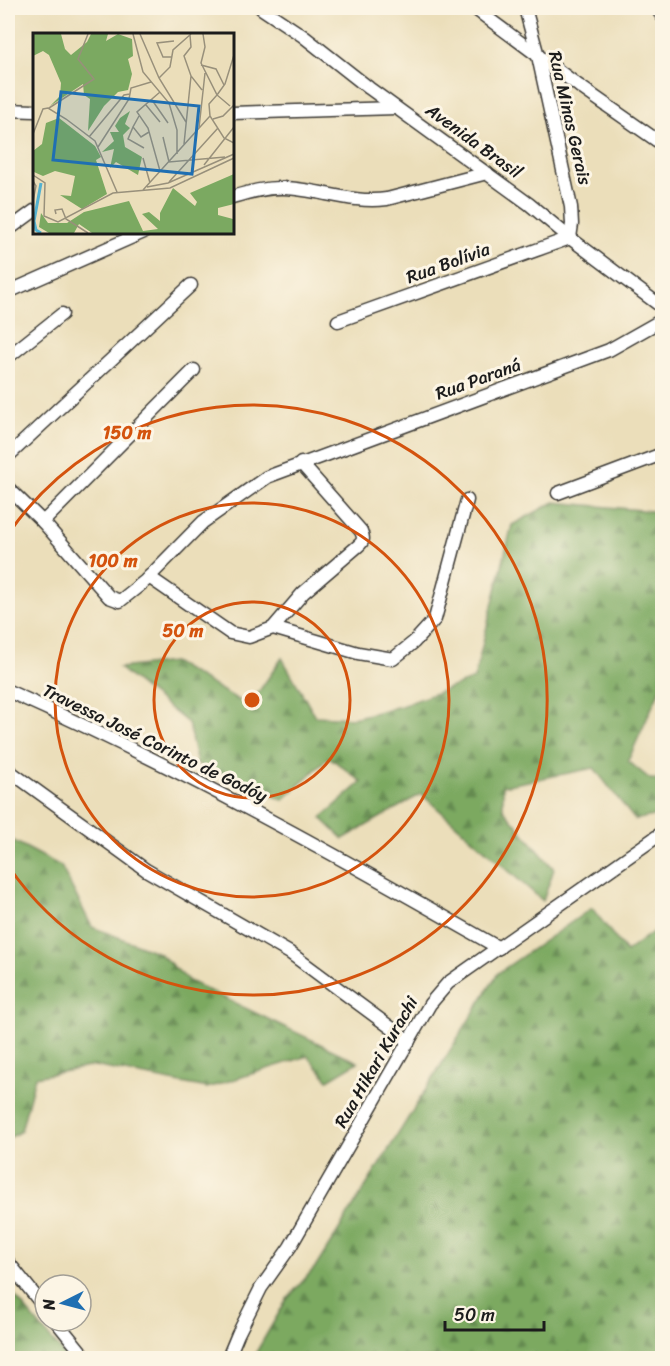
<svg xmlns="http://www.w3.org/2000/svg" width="670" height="1366" viewBox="0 0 670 1366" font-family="Sriracha,sans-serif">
<defs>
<pattern id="forest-firs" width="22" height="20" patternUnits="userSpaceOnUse" patternTransform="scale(1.5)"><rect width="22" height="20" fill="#7ba961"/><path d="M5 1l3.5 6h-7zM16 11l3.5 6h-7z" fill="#64894f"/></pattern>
</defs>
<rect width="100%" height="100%" fill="#fcf5e5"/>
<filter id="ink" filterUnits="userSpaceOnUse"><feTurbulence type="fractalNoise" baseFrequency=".0167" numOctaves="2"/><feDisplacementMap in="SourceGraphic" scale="12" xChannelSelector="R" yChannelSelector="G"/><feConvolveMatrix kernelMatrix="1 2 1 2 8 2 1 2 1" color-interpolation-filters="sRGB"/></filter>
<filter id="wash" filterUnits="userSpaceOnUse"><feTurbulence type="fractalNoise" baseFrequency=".008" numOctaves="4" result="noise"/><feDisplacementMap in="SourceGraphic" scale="24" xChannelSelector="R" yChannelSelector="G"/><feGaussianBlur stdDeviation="1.35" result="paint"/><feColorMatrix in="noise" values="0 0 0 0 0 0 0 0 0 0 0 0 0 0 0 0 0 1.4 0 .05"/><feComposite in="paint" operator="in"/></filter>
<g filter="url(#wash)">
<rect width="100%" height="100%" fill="#ebdeba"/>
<!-- forest -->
<g fill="url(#forest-firs)" stroke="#4c623e" stroke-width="1.5">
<path d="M554,502L662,512V685L628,761L650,779L662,780V814L635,820L594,768L503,786V809L554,869L543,901L421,794L343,839L321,818L362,782L329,757L283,800L197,764L188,723L119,668L173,662L249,706L282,658L315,716L353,718L401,706L474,679L512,525Z"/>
<path d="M8,838L61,866L92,927L159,953L189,981L358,1062L328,1080L308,1056L207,1088L94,1066L35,1077L21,1131L8,1139Z"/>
<path d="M592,908L626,952L662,925V1358H256L254,1356L287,1299L317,1265L498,973Z"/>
<path d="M8,1288L67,1358H8Z"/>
</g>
</g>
<g filter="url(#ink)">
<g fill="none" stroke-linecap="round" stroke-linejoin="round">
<!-- minor casing -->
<g stroke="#3b3934" stroke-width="15">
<g id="minor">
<path d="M261,8L303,36L369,88L529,204L570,238L662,307"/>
<path d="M474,8L579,86L662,144"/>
<path d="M657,8L662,16"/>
<path d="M8,110L34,111"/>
<path d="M232,113L396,108"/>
<path d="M232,197C249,192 267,187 284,188C319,189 352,204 387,199L487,173"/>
<path d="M8,230L34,211"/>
<path d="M8,292L144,232"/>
<path d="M338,321L570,238L572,224L571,207L538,56L525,8"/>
<path d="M8,357L62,314"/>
<path d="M8,456L191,285"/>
<path d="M8,488L43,522L109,597L120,601L145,581L203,522L267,477L609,350L662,320"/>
<path d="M558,493L662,454"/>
<path d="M43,522L194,370"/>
<path d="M149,577L230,633L249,637L273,628L303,593L358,546C364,541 364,538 361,531L301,463"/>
<path d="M273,628L358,653L393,659L414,642L435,619L467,500"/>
<path d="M8,691C177,766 338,856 499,948"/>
<path d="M8,770L146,870L290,953L409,1041"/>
<path d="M8,1262L45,1308"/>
<path d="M56,1321L86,1358"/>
<path d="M228,1358L238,1334L261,1288L290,1247L430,1004L448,983L662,833"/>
</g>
</g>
<!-- minor -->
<use href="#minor" stroke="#fff" stroke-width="12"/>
</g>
</g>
<!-- distance rings -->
<g fill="none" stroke="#d4530e" stroke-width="3">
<circle cx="252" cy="700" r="98"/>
<circle cx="252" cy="700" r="197"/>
<path d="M9 533A295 295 0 1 1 9 867"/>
</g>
<g text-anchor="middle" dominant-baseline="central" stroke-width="6" stroke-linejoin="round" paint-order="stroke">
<!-- street labels -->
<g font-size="18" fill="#1c1c1c" stroke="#fcf5e5">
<text transform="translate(570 118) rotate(77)">Rua Minas Gerais</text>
<text transform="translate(474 141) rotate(36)">Avenida Brasil</text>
<text transform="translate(448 263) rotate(-20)">Rua Bolívia</text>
<text transform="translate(478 379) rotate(-20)">Rua Paraná</text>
<text transform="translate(155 743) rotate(26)">Travessa José Corinto de Godóy</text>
<text transform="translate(376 1062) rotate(-60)">Rua Hikari Kurachi</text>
</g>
</g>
<!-- overview -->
<g transform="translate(33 33)">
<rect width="201" height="201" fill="#ebdeba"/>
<path d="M0,1H28L32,16L38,22L54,9L58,1H75L73,8L85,1L99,6L100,23L95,26L99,41L95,57L85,59L71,73L55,98L57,66L51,62L50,51L17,73L27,63L28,50L16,22L10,18L0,23ZM97,78L92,91L97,95L90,102L92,114L109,124L105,142L83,129L77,135L81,116L69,119L81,108L77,99H86L82,93L87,85ZM26,85L62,113L68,124L63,127L74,161L49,176L27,162L38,163L42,143L22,138L10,143L1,139L0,118L9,111L13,90ZM201,141V171L185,175V182L200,186L201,200H59L46,191L41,200H16L6,194L8,180L15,190H34L51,179L96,168L110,198L125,196L109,181L116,179L127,188V180L140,155L162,173L164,169L157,160Z" fill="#7ba961"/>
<path fill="none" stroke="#53b1d1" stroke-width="3" d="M8,200L3,197L1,188L8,150"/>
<path fill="none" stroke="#98907b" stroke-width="1.5" d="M100,1L110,39L136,70L144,97V121M107,1L126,45L153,89M170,1L172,14L168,30L184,62L176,71L177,83L191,105L201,110M157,2L158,14L151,23L158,43L169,57M139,24H130L124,10L141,8M168,32L183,36L191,52M126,45L137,34L140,17L158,1M127,59L104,79L115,95L127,138M119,67L135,90M113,72L127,89M197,73L184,62L192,51L201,22M16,75L61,46L45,26L55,1M106,83L100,94L108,104L116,99M180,86L190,83L201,72M100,94L95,106L111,115M166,95L172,40M0,101L10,76L15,75L33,86L62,108L84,159M56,104L91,62L97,61M130,104L136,129L192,124M151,111L158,43M65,114L96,66L98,55L118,49M110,125L117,150M171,132L201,94M0,142L12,150L11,183L25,189L80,160L137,155L201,125M0,148L3,153L0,168M136,149L185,95M114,154L135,150L201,121M110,157L177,83M23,181L22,177L29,176L33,186L55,200"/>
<path fill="#1f6fb2" fill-opacity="0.15" stroke="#1f6fb2" stroke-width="3" d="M28,59L166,73L159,141L20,127Z"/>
<rect width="201" height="201" fill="none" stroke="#1c1c1c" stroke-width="3"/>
</g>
<circle cx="252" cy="700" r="9" fill="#d4530e" stroke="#fcf5e5" stroke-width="3"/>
<g font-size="18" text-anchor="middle" font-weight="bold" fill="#d4530e" stroke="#fcf5e5" stroke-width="6" stroke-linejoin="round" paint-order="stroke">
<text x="127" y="439">150 m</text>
<text x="113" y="567">100 m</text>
<text x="183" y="637">50 m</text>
</g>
<!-- margin -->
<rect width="670" height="1366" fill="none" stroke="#fcf5e5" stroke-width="30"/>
<!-- north arrow -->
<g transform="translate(63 1303) rotate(264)"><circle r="28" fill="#fcf5e5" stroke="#a29e95" stroke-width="1.5"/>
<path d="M0-4.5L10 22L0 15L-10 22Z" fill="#1f6fb2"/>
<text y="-9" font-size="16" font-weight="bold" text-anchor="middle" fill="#1c1c1c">N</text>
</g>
<!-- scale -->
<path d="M445 1321v9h99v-9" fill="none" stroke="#1c1c1c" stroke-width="3"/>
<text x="454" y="1321" font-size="18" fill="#1c1c1c" stroke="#fcf5e5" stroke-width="4.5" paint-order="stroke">50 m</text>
</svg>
